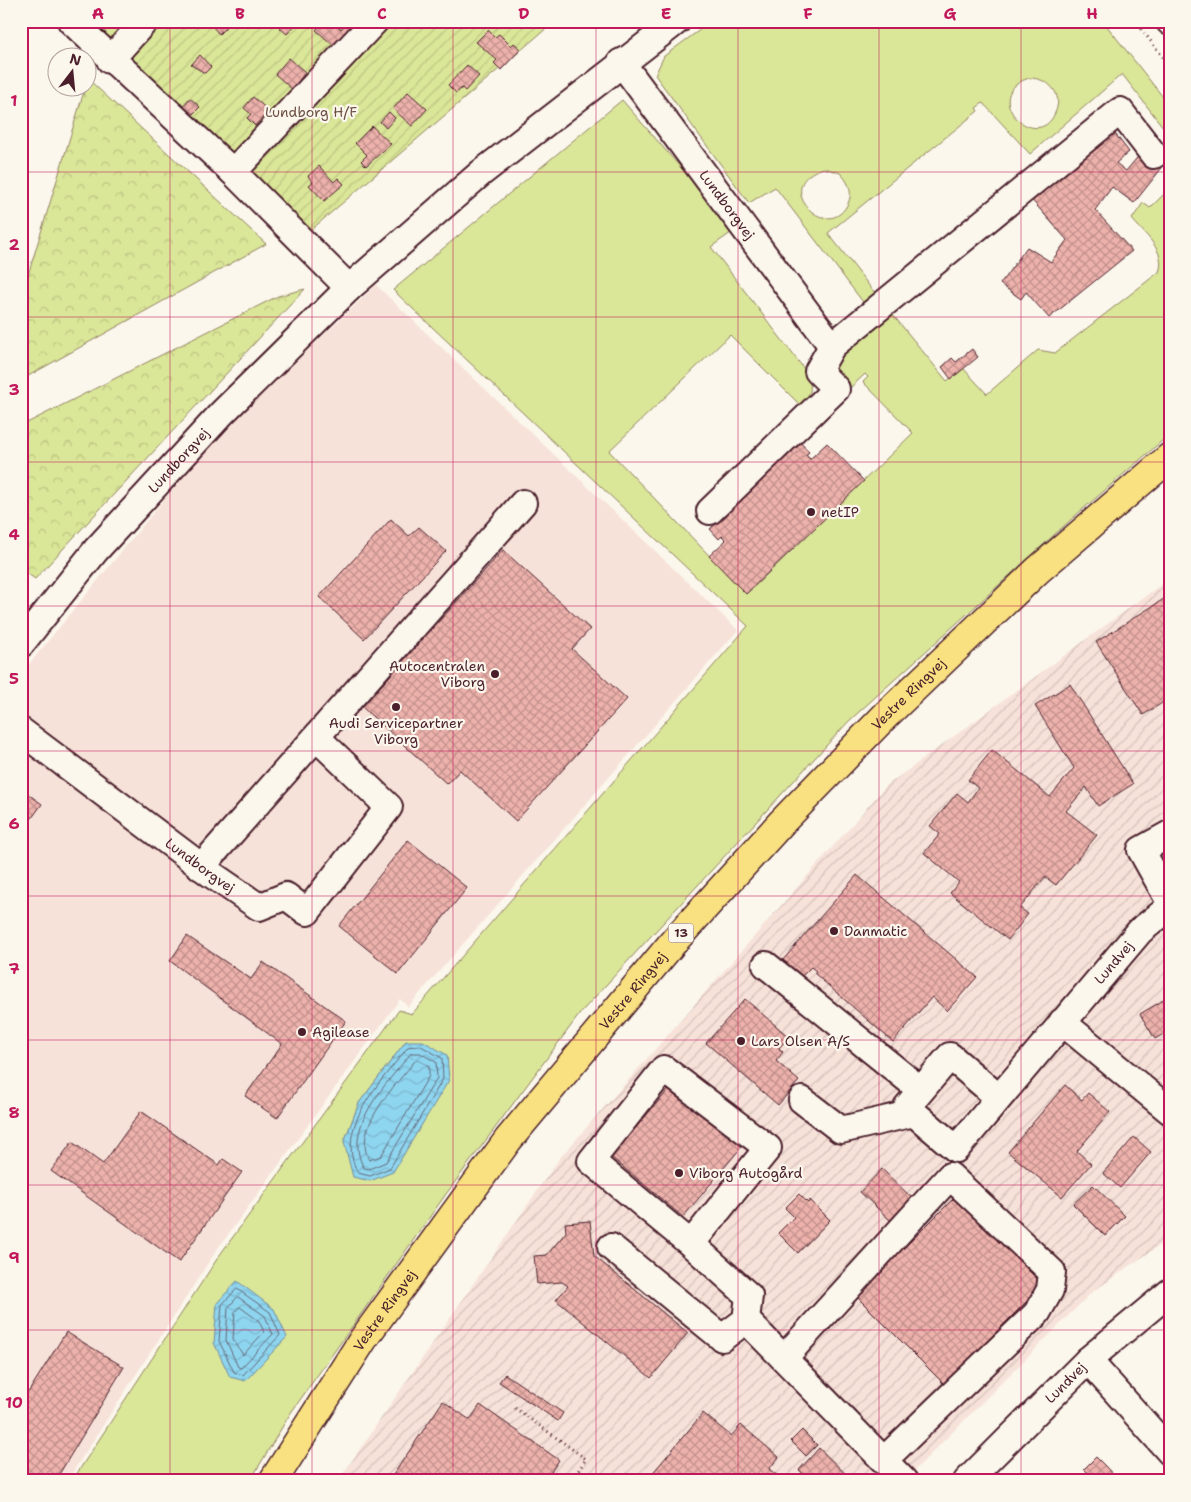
<svg xmlns="http://www.w3.org/2000/svg" width="1191" height="1502" viewBox="0 0 1191 1502" font-family="'Shantell Sans',sans-serif">
<defs>
<pattern id="industrial-furrows" width="10" height="10" patternUnits="userSpaceOnUse" patternTransform="scale(1.25)"><rect width="10" height="10" fill="#f7e2d9"/><path d="M-1 1l2-2M0 10L10 0M9 11l2-2" fill="none" stroke="#d5c1ba"/></pattern>
<pattern id="forest-crowns" width="20" height="18" patternUnits="userSpaceOnUse" patternTransform="scale(1.25)"><rect width="20" height="18" fill="#dae698"/><path d="M2 6a3 3 0 1 1 6 0M12 15a3 3 0 1 1 6 0" fill="none" stroke="#bdc583"/></pattern>
<pattern id="garden-furrows" width="10" height="10" patternUnits="userSpaceOnUse" patternTransform="scale(1.25)"><rect width="10" height="10" fill="#dae698"/><path d="M-1 1l2-2M0 10L10 0M9 11l2-2" fill="none" stroke="#bdc583"/></pattern>
<pattern id="water-waves" width="16" height="10" patternUnits="userSpaceOnUse" patternTransform="scale(1.25)"><rect width="16" height="10" fill="#8ed5ef"/><path d="M0 5q4-4 8 0t8 0" fill="none" stroke="#7cb6cd"/></pattern>
<pattern id="building-cross-hatch" width="8" height="8" patternUnits="userSpaceOnUse" patternTransform="scale(1.25)"><rect width="8" height="8" fill="#edb2ac"/><path d="M0 0l8 8M0 8l8-8" fill="none" stroke="#c2908c"/></pattern>
</defs>
<rect width="100%" height="100%" fill="#fbf7ec"/>
<filter id="ink" filterUnits="userSpaceOnUse"><feTurbulence type="fractalNoise" baseFrequency=".02" numOctaves="2"/><feDisplacementMap in="SourceGraphic" scale="10" xChannelSelector="R" yChannelSelector="G"/><feConvolveMatrix kernelMatrix="1 2 1 2 8 2 1 2 1" color-interpolation-filters="sRGB"/></filter>
<g filter="url(#ink)">
<!-- built -->
<path fill="#f7e2d9" d="M376,285L738,630L408,1007L400,999L216,1251L67,1481H21V674L208,446Z"/>
<!-- industrial -->
<path fill="url(#industrial-furrows)" d="M1170,578V1238L1091,1293L904,1481H338L559,1159L886,786Z"/>
<!-- grass -->
<g fill="#dae698" stroke="#928262" fill-rule="evenodd">
<path d="M712,21H1103L1170,106V136L1122,74L1030,154L983,103L976,108L978,111L828,233L878,297L866,306L775,187L749,203L655,75L664,56ZM1029,78C1049,78 1064,94 1055,113C1037,155 977,95 1029,78ZM824,168L840,173C847,180 853,190 849,201C830,248 767,184 824,168Z"/>
<path d="M622,100L735,230L711,247L808,374C812,390 812,393 800,405L730,335L609,451L746,594L913,433L863,382L868,377L865,374L849,389L827,368L893,315L947,381L963,368L987,394L1038,350L1055,353L1159,272C1167,251 1144,234 1132,219L1143,203L1150,208L1170,188V434L1075,516L849,721L582,1011L446,1194L290,1414L250,1481H72L219,1256L399,1010L412,1014L748,626L393,290ZM406,1041L344,1142L359,1103Z"/>
</g>
<!-- forest -->
<g fill="url(#forest-crowns)" stroke="#928262">
<path d="M88,79L266,244L21,380V298L85,88H88Z"/>
<path d="M305,289L35,579L21,569V426L278,296Z"/>
</g>
<!-- garden -->
<path fill="url(#garden-furrows)" stroke="#928262" d="M92,21H555L305,235Z"/>
<!-- water -->
<g fill="url(#water-waves)" stroke="#738ca1">
<path d="M406,1041H423L447,1055L449,1080L393,1172L370,1181L353,1177L344,1142L359,1103Z"/>
<path d="M237,1281L274,1309L287,1337L245,1381L230,1377L214,1343L217,1303Z"/>
</g>
<g fill="none" stroke-linecap="round" stroke-linejoin="round">
<!-- shore -->
<g stroke="#656879" stroke-width="1">
<path d="M421,1046L442,1058L443,1079L390,1168L370,1176L358,1173C333,1127 382,1081 408,1047Z"/>
<path d="M411,1053H420L436,1062L437,1078L386,1162L369,1169L364,1168C341,1127 388,1083 411,1053Z"/>
<path d="M418,1060L429,1066V1076L381,1156L369,1160C352,1128 396,1085 415,1061Z"/>
<path d="M237,1289L270,1312L280,1335L243,1375L234,1372L219,1341L222,1305Z"/>
<path d="M238,1297L265,1316L273,1334L241,1368L238,1367L226,1340L228,1308Z"/>
<path d="M240,1307L259,1321L264,1332L243,1355L233,1339L235,1312Z"/>
</g>
</g>
<!-- building -->
<g fill="url(#building-cross-hatch)" stroke="#4a1f2b">
<path d="M218,21L226,27L219,34L213,27Z"/>
<path d="M285,21L297,23L287,34L280,28Z"/>
<path d="M324,21H333L341,29L345,24L352,30L335,47L316,30Z"/>
<path d="M488,30L495,37L499,34L511,46L514,43L521,49L501,70L494,63L497,60L476,42Z"/>
<path d="M200,55L211,67L205,73L191,65Z"/>
<path d="M289,58L305,72L293,90L275,74Z"/>
<path d="M467,65L479,76L465,91L462,88L456,93L448,85Z"/>
<path d="M408,92L427,109L412,126L393,109Z"/>
<path d="M253,97L269,111L255,126L247,118L251,114L244,108Z"/>
<path d="M190,98L200,107L192,115L182,107Z"/>
<path d="M389,112L395,118L386,128L380,122Z"/>
<path d="M372,126L391,144L366,166L361,161L367,155L355,143Z"/>
<path d="M1113,131L1129,152L1116,163L1126,171L1141,153L1161,169L1134,203L1112,187L1095,210L1132,251L1049,318L1026,292L1021,299L1000,284L1027,247L1051,262L1067,240L1030,198Z"/>
<path d="M319,166L334,182L338,178L344,184L324,201L309,185L313,182L308,176Z"/>
<path d="M972,349L978,357L951,379L942,367L952,358L956,362Z"/>
<path d="M800,442L809,452L806,455L810,459L827,443L864,481L746,594L709,556L726,540L722,536L719,539L710,529Z"/>
<path d="M391,519L409,536L419,527L446,551L364,639L319,597Z"/>
<path d="M503,550L590,629L572,649L627,699L516,821L460,770L447,784L362,707Z"/>
<path d="M1170,595V698L1143,715L1096,642Z"/>
<path d="M1070,684L1133,784L1098,806L1086,787L1066,811L1097,835L1056,885L1045,877L1020,908L1028,914L1008,940L950,893L959,882L924,853L940,834L930,826L957,793L968,802L978,788L968,780L992,750L1050,797L1074,768L1035,706Z"/>
<path d="M21,789L42,804L21,833Z"/>
<path d="M408,840L467,888L398,974L339,926Z"/>
<path d="M857,875L977,977L947,1011L932,997L893,1042L814,973L816,971L811,967L800,978L782,961Z"/>
<path d="M187,936L251,979L263,962L346,1021L277,1118L245,1096L282,1044L170,961Z"/>
<path d="M1170,996V1030L1155,1039L1140,1014Z"/>
<path d="M745,999L789,1037L779,1048L783,1052L776,1061L799,1081L778,1105L706,1043Z"/>
<path d="M673,1084L744,1144L683,1217L611,1157Z"/>
<path d="M1065,1085L1082,1100L1088,1093L1110,1112L1077,1151L1091,1164L1062,1197L1008,1152Z"/>
<path d="M141,1111L219,1165L223,1159L242,1172L179,1262L51,1171L72,1142L103,1164Z"/>
<path d="M1134,1137L1151,1152L1120,1188L1103,1173Z"/>
<path d="M882,1169L914,1200L892,1222L860,1192Z"/>
<path d="M1093,1185L1125,1216L1105,1236L1073,1204Z"/>
<path d="M799,1194L808,1203L810,1200L830,1220L798,1253L778,1233L794,1217L785,1208Z"/>
<path d="M955,1197L1043,1285L944,1384L856,1296Z"/>
<path d="M590,1221L594,1256L688,1333L651,1378L556,1300L568,1286L562,1282L537,1284L534,1256L547,1255L566,1232L565,1223Z"/>
<path d="M66,1332L124,1367L55,1481H21V1404Z"/>
<path d="M505,1374L563,1413L558,1421L499,1382Z"/>
<path d="M443,1401L470,1420L480,1405L559,1460L545,1481H389Z"/>
<path d="M703,1413L731,1436L741,1425L779,1457L769,1469L784,1481H646Z"/>
<path d="M802,1430L817,1445L806,1456L791,1441Z"/>
<path d="M819,1448L851,1479L850,1481H803L807,1477L799,1470Z"/>
<path d="M1096,1457L1105,1466L1119,1481H1086L1091,1476L1084,1469Z"/>
</g>
<g fill="none" stroke-linecap="round" stroke-linejoin="round">
<!-- minor casing -->
<g stroke="#4a1f2b" stroke-width="30">
<g id="minor">
<path d="M71,21L233,172L349,288"/>
<path d="M1169,21L1170,22"/>
<path d="M110,60L145,21"/>
<path id="s1" d="M621,62L832,346"/>
<path d="M233,172L375,21"/>
<path d="M710,511L836,389L818,371L832,346L1120,111L1154,155"/>
<path id="s2" d="M21,644L96,550L222,413L349,288L481,173L677,21"/>
<path id="s3" d="M21,731L211,874L259,907L286,896L307,912L389,807L317,738"/>
<path d="M1170,834L1141,850L1170,902"/>
<path d="M201,867L523,503"/>
<path d="M766,965L921,1090"/>
<path d="M1062,1022L1170,1111"/>
<path id="s4" d="M999,1098L950,1056L907,1107L956,1149L1140,931L1170,907"/>
<path d="M802,1100L841,1130L914,1113"/>
<path d="M611,1247L722,1338L746,1320L749,1296L691,1244L591,1161L664,1069L768,1148L691,1244"/>
<path d="M746,1320L904,1481"/>
<path d="M784,1358L950,1176L1052,1272L1050,1290L1037,1313L884,1460"/>
<path d="M1088,1360L1170,1452"/>
<path id="s5" d="M967,1481L1088,1360L1170,1292"/>
</g>
</g>
<!-- major casing -->
<g stroke="#4a1f2b" stroke-width="31">
<g id="major">
<path id="s6" d="M273,1481L364,1338L508,1140L675,940L782,822L886,715L1038,570L1170,457"/>
</g>
</g>
<!-- path -->
<g stroke="#4a1f2b" stroke-width="3" stroke-dasharray="1 4" stroke-linecap="butt">
<path d="M1135,21L1170,66"/>
<path d="M515,1408L586,1459L576,1474"/>
</g>
<!-- minor -->
<use href="#minor" stroke="#fbf7ec" stroke-width="26"/>
<!-- major -->
<use href="#major" stroke="#f9e181" stroke-width="28"/>
</g>
</g>
<!-- grid -->
<path fill="none" stroke="#c2185b" stroke-width="1" stroke-opacity="0.55" d="M170,21V1481M312,21V1481M453,21V1481M596,21V1481M738,21V1481M879,21V1481M1021,21V1481M21,172H1170M21,317H1170M21,462H1170M21,606H1170M21,751H1170M21,896H1170M21,1040H1170M21,1185H1170M21,1330H1170"/>
<!-- markers -->
<g fill="#4a1f2b" stroke="#fbf7ec" stroke-width="2">
<circle cx="811" cy="512" r="5"/>
<circle cx="495" cy="674" r="5"/>
<circle cx="396" cy="707" r="5"/>
<circle cx="834" cy="931" r="5"/>
<circle cx="302" cy="1032" r="5"/>
<circle cx="741" cy="1041" r="5"/>
<circle cx="679" cy="1173" r="5"/>
</g>
<g text-anchor="middle" dominant-baseline="central" stroke-width="4.5" stroke-linejoin="round" paint-order="stroke">
<!-- shield labels -->
<rect fill="#fbf7ec" stroke="#7f6065" stroke-width="1" x="668.5" y="923.5" width="25" height="19" rx="4"/>
<g font-size="12" font-weight="bold" fill="#4a1f2b">
<text x="681" y="933">13</text>
</g>
<!-- park labels -->
<g font-size="14" fill="#6e5146" stroke="#fbf7ec">
<text x="311" y="112">Lundborg H/F</text>
</g>
<!-- street labels -->
<g font-size="14" fill="#4a1f2b" stroke="#fbf7ec">
<text stroke="none"><textPath href="#s1" startOffset="178">Lundborgvej</textPath></text>
<text stroke="none"><textPath href="#s2" startOffset="242">Lundborgvej</textPath></text>
<text stroke="none"><textPath href="#s6" startOffset="1014">Vestre Ringvej</textPath></text>
<text stroke="none"><textPath href="#s3" startOffset="224">Lundborgvej</textPath></text>
<text stroke="none"><textPath href="#s4" startOffset="440">Lundvej</textPath></text>
<text stroke="none"><textPath href="#s6" startOffset="609">Vestre Ringvej</textPath></text>
<text stroke="none"><textPath href="#s6" startOffset="204">Vestre Ringvej</textPath></text>
<text stroke="none"><textPath href="#s5" startOffset="139">Lundvej</textPath></text>
</g>
<!-- poi labels -->
<g font-size="14" fill="#4a1f2b" stroke="#fbf7ec" text-anchor="start">
<text x="821" y="512">netIP</text>
<text x="485" y="666" text-anchor="end">Autocentralen<tspan x="485" dy="16">Viborg</tspan></text>
<text x="396" y="723" text-anchor="middle">Audi Servicepartner<tspan x="396" dy="16">Viborg</tspan></text>
<text x="844" y="931">Danmatic</text>
<text x="312" y="1032">Agilease</text>
<text x="751" y="1041">Lars Olsen A/S</text>
<text x="689" y="1173">Viborg Autogård</text>
</g>
</g>
<!-- margin -->
<rect width="1191" height="1502" fill="none" stroke="#fbf7ec" stroke-width="55"/>
<!-- north arrow -->
<g transform="translate(72 72) rotate(16)"><circle r="24" fill="#fbf7ec" stroke="#b4a19f"/>
<path d="M0-4L9 19L0 12L-9 19Z" fill="#4a1f2b"/>
<text y="-8" font-size="14" font-weight="bold" text-anchor="middle" fill="#4a1f2b">N</text>
</g>
<rect x="28" y="28" width="1136" height="1446" fill="none" stroke="#c2185b" stroke-width="2"/>
<g font-size="16" text-anchor="middle" font-weight="bold" fill="#c2185b">
<text x="98" y="19">A</text>
<text x="240" y="19">B</text>
<text x="382" y="19">C</text>
<text x="524" y="19">D</text>
<text x="666" y="19">E</text>
<text x="808" y="19">F</text>
<text x="950" y="19">G</text>
<text x="1092" y="19">H</text>
<text x="14" y="106">1</text>
<text x="14" y="250">2</text>
<text x="14" y="395">3</text>
<text x="14" y="540">4</text>
<text x="14" y="684">5</text>
<text x="14" y="829">6</text>
<text x="14" y="974">7</text>
<text x="14" y="1118">8</text>
<text x="14" y="1263">9</text>
<text x="14" y="1408">10</text>
</g>
</svg>
